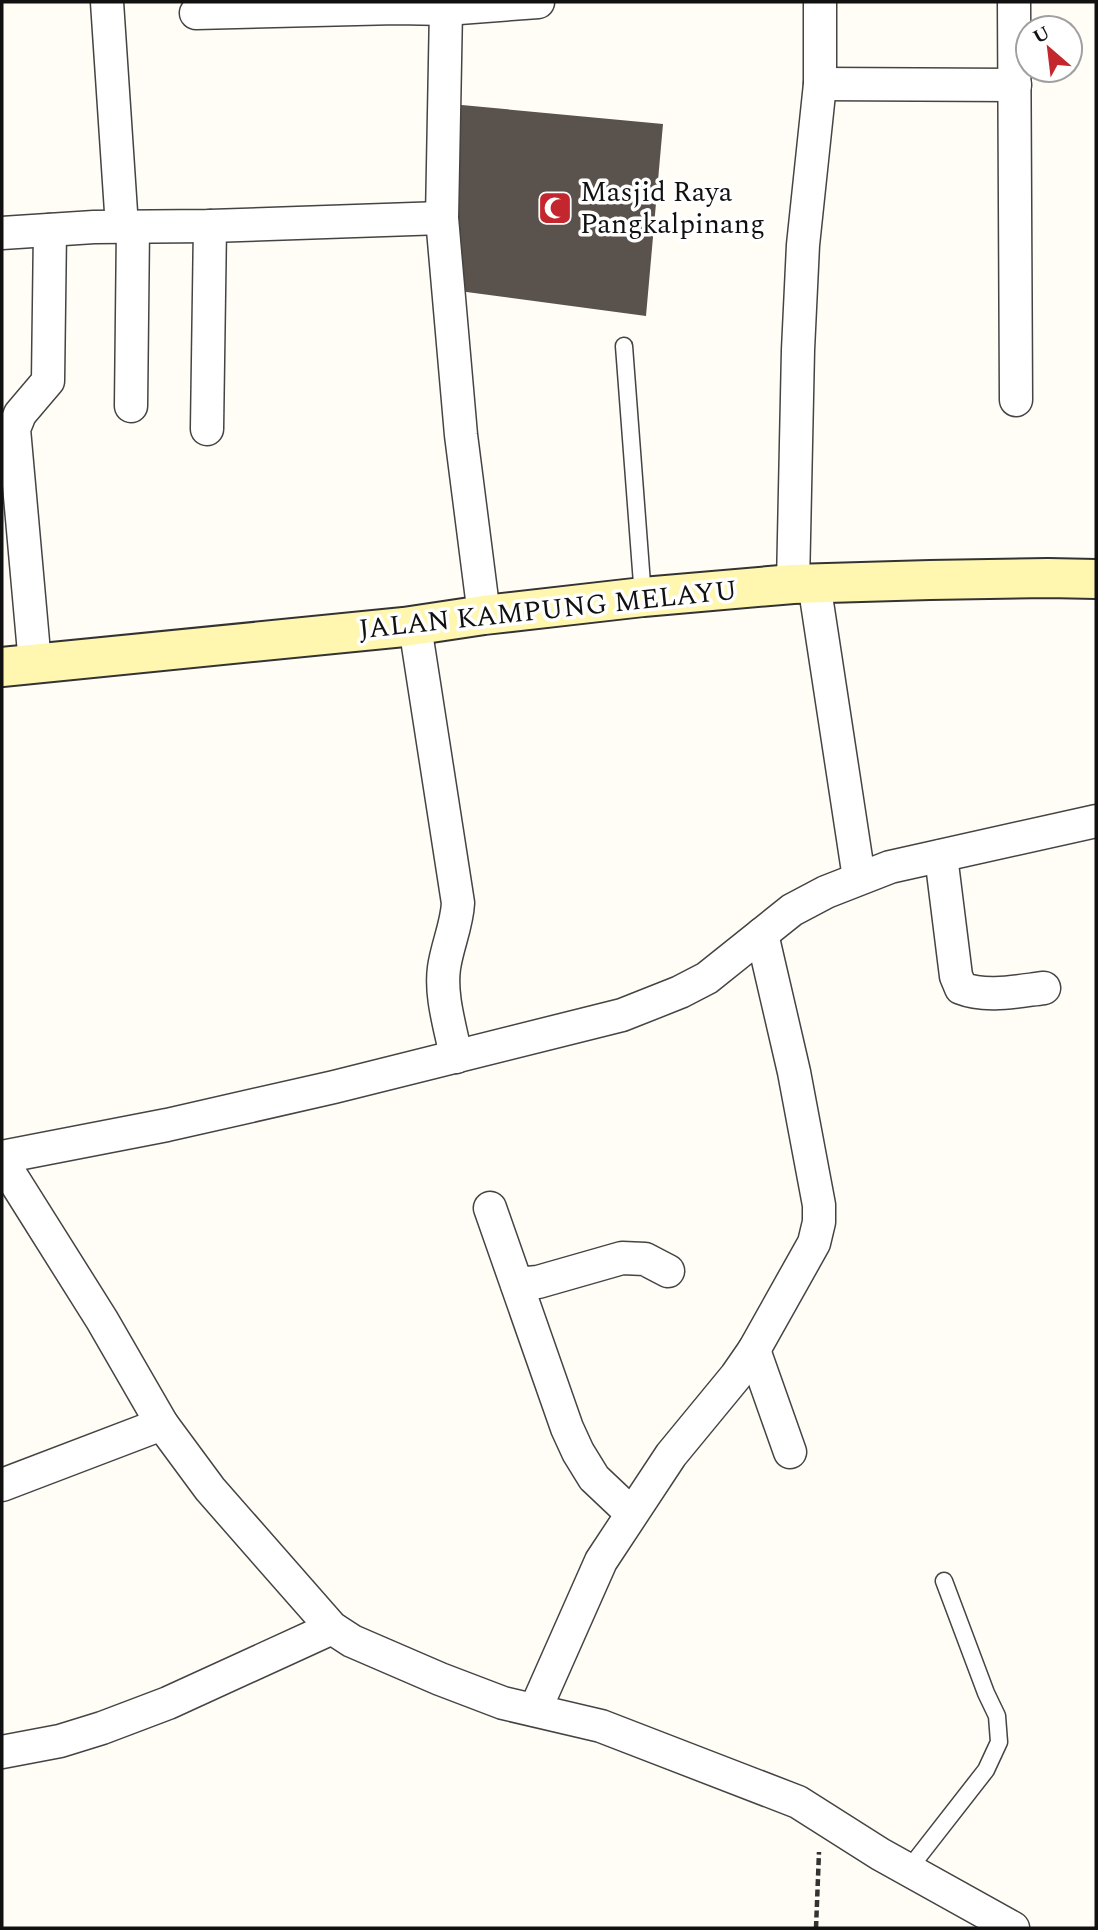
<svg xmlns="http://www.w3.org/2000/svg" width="1098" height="1930" viewBox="0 0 1098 1930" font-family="Spectral,serif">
<rect width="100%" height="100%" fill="#fffdf5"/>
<!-- building -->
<path fill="#5a524d" d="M451,104L663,124L646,316L459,291Z"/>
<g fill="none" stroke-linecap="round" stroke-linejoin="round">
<!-- lane casing -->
<g stroke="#444" stroke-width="19">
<g id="lane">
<path d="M624,346L643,597"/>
<path d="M908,1870L986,1770L999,1742L997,1716L986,1693L944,1581"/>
</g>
</g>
<!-- street casing -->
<g stroke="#444" stroke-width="35">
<g id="street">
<path d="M107,2L122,227"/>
<path d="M1014,2L1016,400"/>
<path d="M446,9L442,218L461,435L484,615"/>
<path d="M196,13L397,8L446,9L538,2"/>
<path d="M820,84L1015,85"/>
<path d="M2,233L94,227L210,226L442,218"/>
<path d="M131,406L133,227"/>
<path d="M207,429L210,226"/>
<path d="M814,583L859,878"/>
<path d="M793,584L798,350L803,245L820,84V2"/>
<path d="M415,626L458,903C457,925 447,946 444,968C440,997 451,1029 456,1057"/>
<path d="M35,664L14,429L20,414L48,381L50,230"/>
<path d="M941,856L956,976L961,988C986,998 1018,991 1044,988"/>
<path d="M2,1157L167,1125L334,1087L622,1015L680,992L707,978L792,910L826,892L890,867L1096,821"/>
<path d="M2,1161L102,1320L162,1424L210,1489L332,1628L352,1641L440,1679L503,1703L601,1726L798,1802L880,1854L1013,1928"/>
<path d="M490,1208L567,1428L578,1452L594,1478L631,1513"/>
<path d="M517,1284L538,1282L622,1258L645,1259L668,1271"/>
<path d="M754,1350L790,1452"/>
<path d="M2,1485L162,1424"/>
<path d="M535,1710L601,1561L671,1455L736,1376L754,1350L814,1243L819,1222V1205L794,1072L762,934"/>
<path d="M2,1752L60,1741L102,1728L168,1703L332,1628"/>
</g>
</g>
<!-- secondary casing -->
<g stroke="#333" stroke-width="42">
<path id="secondary" d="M2,667L404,627L484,615L643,597L793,584L930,580L1048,578L1096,579"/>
</g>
<!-- path -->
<path stroke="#333" stroke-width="4.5" stroke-dasharray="7 3.5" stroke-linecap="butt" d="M816,1928L819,1852"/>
<!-- lane -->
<use href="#lane" stroke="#fff" stroke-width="16"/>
<!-- street -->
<use href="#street" stroke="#fff" stroke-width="32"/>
<!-- secondary -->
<use href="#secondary" stroke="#fff6b0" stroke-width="38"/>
</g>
<!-- icons -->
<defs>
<g id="mosque-square" transform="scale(1.75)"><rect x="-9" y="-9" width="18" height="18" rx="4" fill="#c4262e" stroke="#fff"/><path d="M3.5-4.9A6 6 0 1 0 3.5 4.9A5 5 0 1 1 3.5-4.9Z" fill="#fff"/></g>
</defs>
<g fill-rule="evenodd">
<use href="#mosque-square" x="555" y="208"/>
</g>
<g text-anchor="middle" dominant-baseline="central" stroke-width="7" stroke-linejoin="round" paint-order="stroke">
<!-- poi labels -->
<g font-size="28" fill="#111" stroke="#fff" text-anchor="start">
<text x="580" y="192">Masjid Raya<tspan x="580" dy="32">Pangkalpinang</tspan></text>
</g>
<!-- street labels -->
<g font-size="28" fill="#111" stroke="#fff">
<text transform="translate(548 610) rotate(-6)">JALAN KAMPUNG MELAYU</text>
</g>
</g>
<!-- border -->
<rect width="1098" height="1930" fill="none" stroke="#111111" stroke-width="7"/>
<!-- north arrow -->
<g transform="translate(1049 49) rotate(332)"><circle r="33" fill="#ffffff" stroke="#a0a0a0" stroke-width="2"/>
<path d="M0-5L12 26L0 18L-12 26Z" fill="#c4262e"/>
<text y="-10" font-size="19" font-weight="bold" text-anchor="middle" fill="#111111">U</text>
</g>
</svg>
